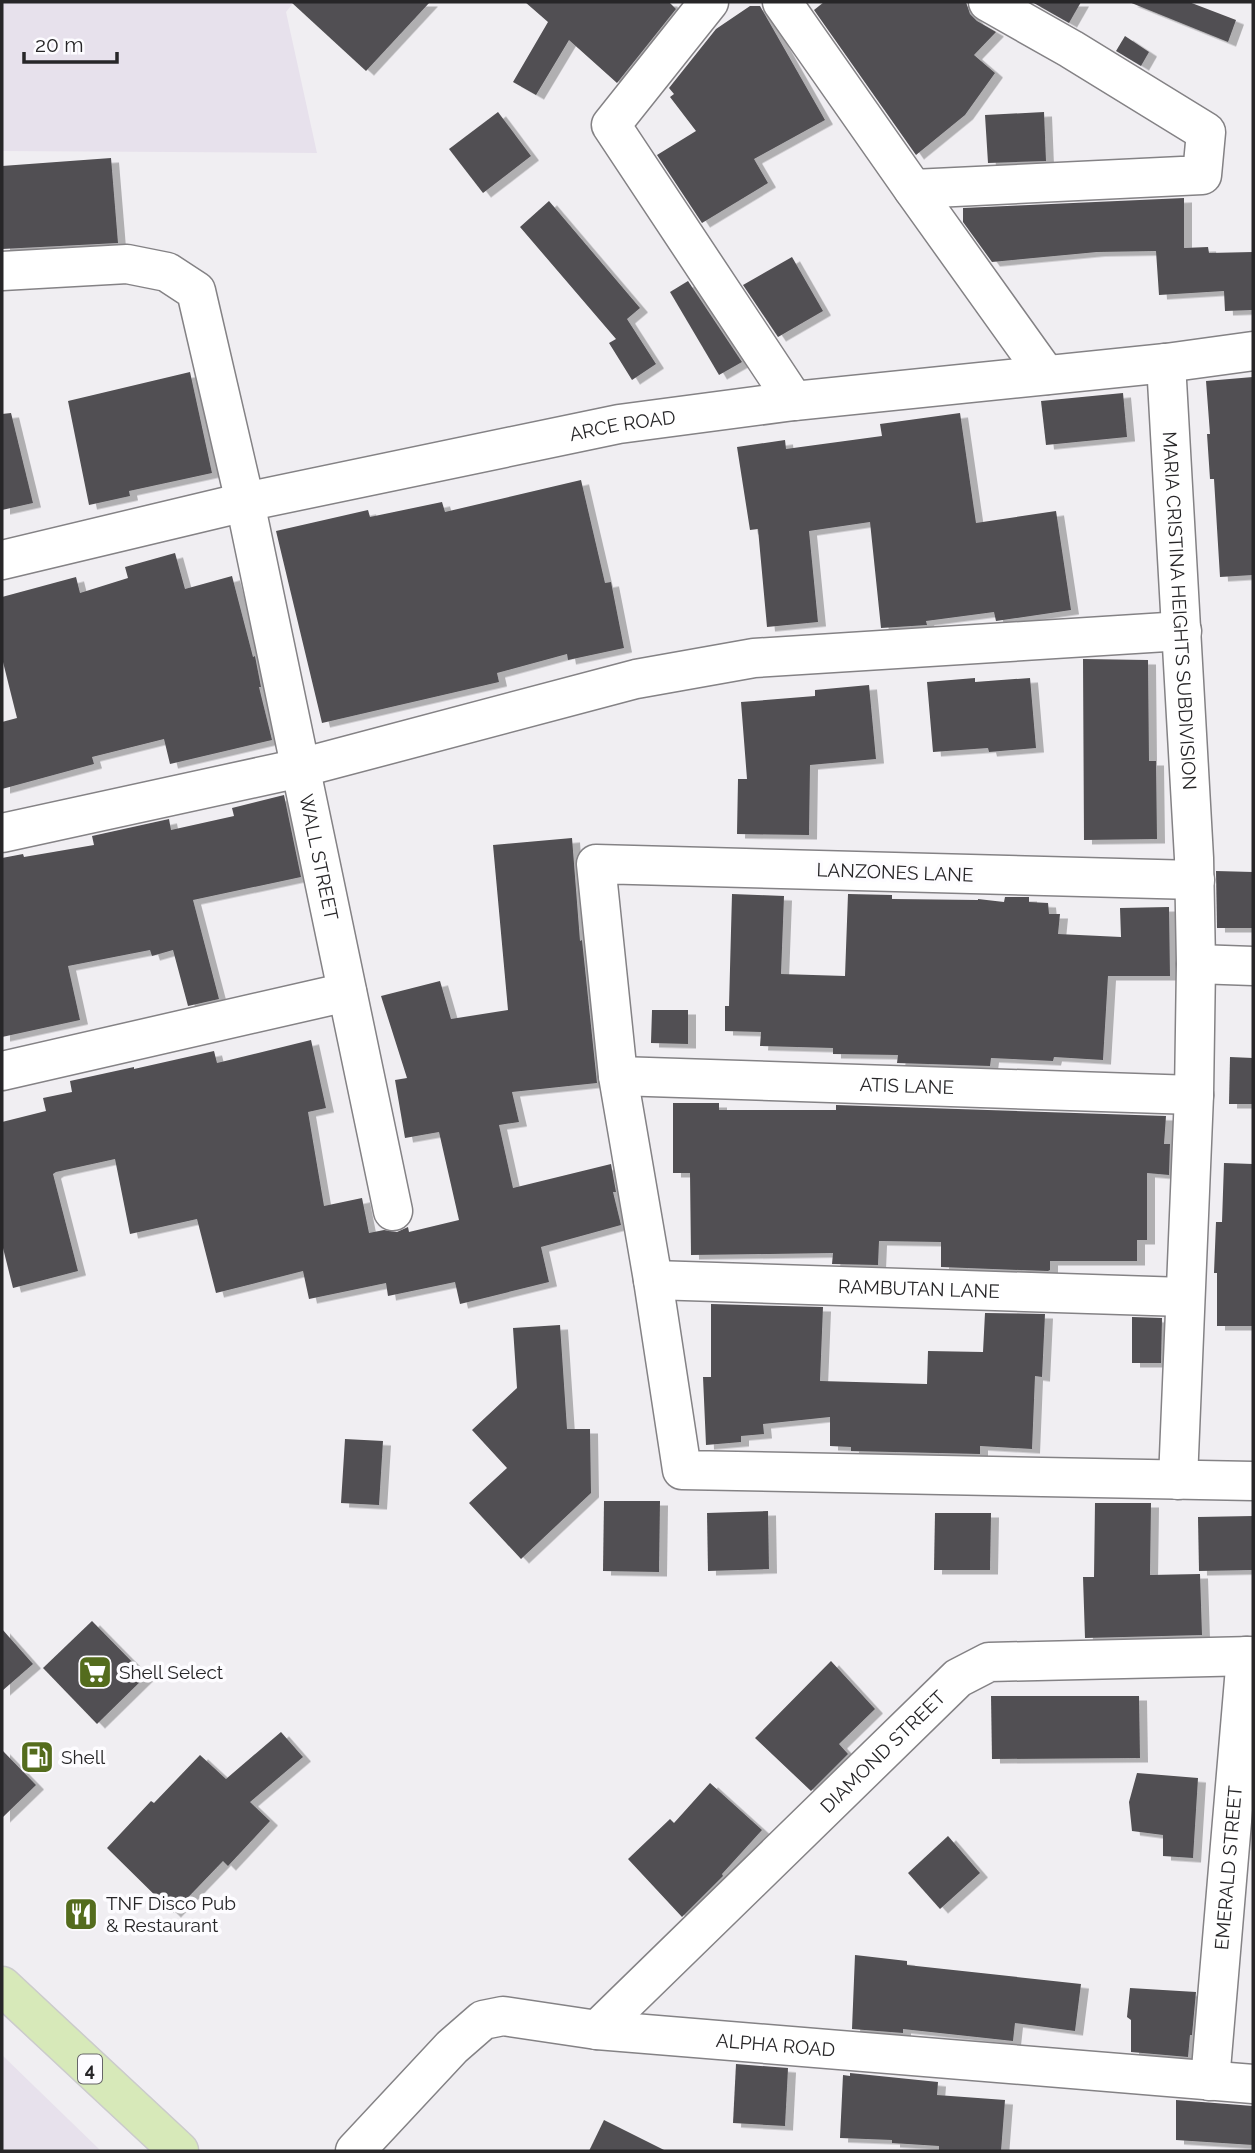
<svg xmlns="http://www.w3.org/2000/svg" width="1255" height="2153" viewBox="0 0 1255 2153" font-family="Raleway,sans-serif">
<defs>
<filter id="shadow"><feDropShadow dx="8" dy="4.5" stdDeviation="0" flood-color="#0004"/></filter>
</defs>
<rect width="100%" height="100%" fill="#f0eef2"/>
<!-- built -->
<g fill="#e7e1ec">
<path d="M2,2H294L286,12L317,153L2,151Z"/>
<path d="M2,2055L101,2151H2Z"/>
</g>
<!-- building -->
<g fill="#514f52" filter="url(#shadow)">
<path d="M291,2H430L366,71Z"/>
<path d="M525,2H669L676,9L617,83L569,40L536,95L513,82L548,22Z"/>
<path d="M824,2H966L970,14L977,21L996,32L974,55L995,73L965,115L916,155L814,10Z"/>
<path d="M1032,2H1081L1069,23Z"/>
<path d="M1129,2H1189L1236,20L1228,42Z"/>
<path d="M750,6H760L825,120L754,159L768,183L702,223L657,155L696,131L670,97L674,94L669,88L716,29Z"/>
<path d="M1125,36L1149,52L1141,66L1116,51Z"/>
<path d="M498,112L531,156L483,193L449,149Z"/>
<path d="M1044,112L1046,161L988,163L985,115Z"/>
<path d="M111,158L118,243L2,249V166Z"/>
<path d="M1184,198V248L1208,247L1209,253L1253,252V310L1225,311L1224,291L1159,295L1156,251L1097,252L992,262L963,222V208Z"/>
<path d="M549,201L640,308L627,319L656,364L632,380L609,343L616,339L520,227Z"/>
<path d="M792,257L823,311L778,337L743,285Z"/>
<path d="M688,281L742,362L719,375L670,292Z"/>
<path d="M190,372L212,473L129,491L130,496L89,505L68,401Z"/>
<path d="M1253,377V575L1220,577L1214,479H1210L1207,434H1210L1206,381Z"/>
<path d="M1123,393L1127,437L1046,445L1041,401Z"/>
<path d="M11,413L33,503L2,510V414Z"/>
<path d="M960,413L976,523L1056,511L1071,610L996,621L994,612L926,621L927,625L881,628L870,522L809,531L818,622L767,627L758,529L750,530L737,447L785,440L786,449L882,436L880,424Z"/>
<path d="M581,480L605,583L611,582L624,648L568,660L567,654L497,673L499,682L322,723L276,531L368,510L370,517L442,502L445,512Z"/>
<path d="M175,553L185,589L232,576L253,657L255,656L261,687H259L272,740L170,764L164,739L92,757L94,764L2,789V722L17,718L2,658V597L76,577L80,593L128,578L125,567Z"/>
<path d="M1083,659L1148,660L1149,761H1156L1157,839L1084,840Z"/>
<path d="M975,678V682L1030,678L1036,748L989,752L988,748L933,752L927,682Z"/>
<path d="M869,685L876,759L810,765L809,835L737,834L738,779H747L741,702L815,696V690Z"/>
<path d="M284,795L301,877L193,900L219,999L188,1006L173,950L152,956L150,950L68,966L80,1020L2,1037V858L23,854L24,857L94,845L92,836L169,819L171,830L234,816L232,808Z"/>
<path d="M572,838L580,941L582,940L597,1083L512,1092L519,1122L499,1125L513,1188L611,1164L616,1192H613L621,1225L541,1247L549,1282L460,1304L455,1282L388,1296L386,1283L309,1299L303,1271L216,1293L197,1219L130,1234L115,1159L56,1172L53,1174L78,1271L13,1288L2,1244V1122L46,1111L43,1098L72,1092L70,1081L134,1067V1069L214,1051L217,1063L311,1040L326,1108L308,1112L324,1206L362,1198L369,1233L384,1230L397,1232L408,1227L409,1232L459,1220L439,1132L405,1138L395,1080L407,1078L381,996L440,981L451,1019L508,1010L493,845Z"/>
<path d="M1216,871L1253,872V928H1217Z"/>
<path d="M732,894L784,896L781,974L845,976L848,894L892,895V899L978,900V899L1004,902L1005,897H1029V902L1048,903L1049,914H1060L1058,934L1121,937L1120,908L1169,907L1170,976H1108L1103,1060L1054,1057L1053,1061L991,1058L990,1066L897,1063L898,1055L833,1054V1048L760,1046L761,1032L725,1031V1006H729Z"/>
<path d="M652,1010H688V1044L651,1043Z"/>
<path d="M1230,1057L1253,1058V1104H1229Z"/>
<path d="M673,1103H719V1110H836V1105L1166,1116L1164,1144H1170L1169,1175L1147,1173V1240H1137V1261H1050V1270L1048,1271L941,1267V1242L879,1241L878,1265L832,1264L833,1253L691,1255L690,1173H673Z"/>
<path d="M1224,1163L1253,1164V1326H1217V1273H1214L1216,1222H1222Z"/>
<path d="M711,1304L823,1307L820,1381L927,1384L928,1351L983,1352L985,1313L1045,1314L1042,1377L1035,1376L1032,1449L980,1446V1454L851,1451V1447L830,1446V1417L763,1424L764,1434L741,1436V1442L706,1445L703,1377H711Z"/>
<path d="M1132,1317L1162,1318L1161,1363H1132Z"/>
<path d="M560,1325L567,1429H590L591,1493L521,1559L469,1503L507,1468L472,1430L517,1388L513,1328Z"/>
<path d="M345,1439L383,1441L379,1505L341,1503Z"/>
<path d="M604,1501H660L659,1572L603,1571Z"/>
<path d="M1095,1503H1151L1150,1575L1200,1574L1202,1635L1085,1638L1083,1577H1094Z"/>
<path d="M768,1511L769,1569L708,1571L707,1513Z"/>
<path d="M935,1513H991L990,1570H934Z"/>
<path d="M1253,1516V1570L1199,1571L1198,1517Z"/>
<path d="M92,1621L146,1676L97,1724L43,1668Z"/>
<path d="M2,1629L33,1664L2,1691Z"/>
<path d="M831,1661L875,1709L839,1744L848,1754L811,1791L755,1738Z"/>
<path d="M991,1696H1139L1140,1758L992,1759Z"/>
<path d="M281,1732L303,1757L250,1802L270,1821L228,1866L223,1861L173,1913L107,1848L151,1801L154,1803L200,1755L226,1779Z"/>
<path d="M2,1750L36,1785L2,1818Z"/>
<path d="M1137,1773L1198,1778L1193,1858L1163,1856V1835L1132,1831L1129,1802Z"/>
<path d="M710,1783L762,1830L722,1874L723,1876L682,1917L628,1859L670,1819L674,1823Z"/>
<path d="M948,1836L980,1873L940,1909L908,1873Z"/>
<path d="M855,1955L907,1961V1965L1081,1984L1075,2031L1015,2023L1013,2041L903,2029V2033L852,2029Z"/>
<path d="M1130,1988L1196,1992L1192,2035H1190L1188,2057L1131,2052V2020L1127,2017Z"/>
<path d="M736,2064L788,2068L785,2126L733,2123Z"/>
<path d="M850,2073L938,2082L937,2095L1005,2100L1001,2151H939V2146L892,2143V2140L840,2138L843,2075L850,2076Z"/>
<path d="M1176,2100L1253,2106V2145L1176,2140Z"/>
<path d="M604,2120L666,2151H589Z"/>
</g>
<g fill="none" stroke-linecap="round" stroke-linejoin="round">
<!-- minor casing -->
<g stroke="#848285" stroke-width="41">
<g id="minor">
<path d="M709,2L611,125L794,401"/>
<path d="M782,2L913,189L1046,375"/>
<path d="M913,189L1202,175L1206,132L1071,49L988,2"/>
<path id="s1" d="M2,271L127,264L167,272L196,291L245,502L393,1211"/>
<path id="s2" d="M1166,363L1194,858L1196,964L1194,1095L1178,1480"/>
<path id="s3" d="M2,560L245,502L619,424L794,401L1166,363L1253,351"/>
<path d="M2,833L300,768L636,679L754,658L1182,631"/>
<path d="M1195,880L596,864L618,1076L653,1280L682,1470L1253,1481"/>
<path d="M1196,964L1253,966"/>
<path d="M2,1071L347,992"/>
<path id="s4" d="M618,1076L1194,1095"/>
<path id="s5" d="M653,1280L1184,1297"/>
<path id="s6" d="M597,2030L958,1678L989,1662L1253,1656"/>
<path id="s7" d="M1210,2081L1246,1656"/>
<path id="s8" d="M355,2151L452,2047L483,2020L503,2016L597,2030L1253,2084"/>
</g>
</g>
<!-- major casing -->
<g stroke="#cbcbcb" stroke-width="41">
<path id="major" d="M2,1986L179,2151"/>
</g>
<!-- minor -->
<use href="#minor" stroke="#fff" stroke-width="38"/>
<!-- major -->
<use href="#major" stroke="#d7e9b9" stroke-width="38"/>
</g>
<!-- icons -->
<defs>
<g id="supermarket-square" transform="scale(1.75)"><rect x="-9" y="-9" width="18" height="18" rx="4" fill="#546c1d" stroke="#fdfcff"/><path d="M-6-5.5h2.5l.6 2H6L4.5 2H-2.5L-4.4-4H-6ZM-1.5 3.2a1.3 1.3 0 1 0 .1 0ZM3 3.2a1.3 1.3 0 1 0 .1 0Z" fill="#fff"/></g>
<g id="fuel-square" transform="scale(1.75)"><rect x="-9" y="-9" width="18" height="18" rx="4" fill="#546c1d" stroke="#fdfcff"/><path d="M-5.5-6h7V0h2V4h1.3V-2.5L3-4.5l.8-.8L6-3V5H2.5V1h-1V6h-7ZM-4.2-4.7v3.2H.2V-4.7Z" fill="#fff"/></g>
<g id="restaurant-square" transform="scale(1.75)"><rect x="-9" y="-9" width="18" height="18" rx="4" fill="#546c1d" stroke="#fdfcff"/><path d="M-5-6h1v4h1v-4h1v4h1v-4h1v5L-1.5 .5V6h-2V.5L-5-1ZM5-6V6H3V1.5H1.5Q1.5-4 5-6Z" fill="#fff"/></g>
</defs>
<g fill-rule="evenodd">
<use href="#supermarket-square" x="95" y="1672"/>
<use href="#fuel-square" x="37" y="1757"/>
<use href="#restaurant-square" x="81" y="1914"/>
</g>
<g text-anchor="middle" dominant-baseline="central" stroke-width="7" stroke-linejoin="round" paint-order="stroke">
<!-- shield labels -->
<rect fill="#fdfcff" stroke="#676668" stroke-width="2" x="78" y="2054.5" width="24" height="29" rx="5"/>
<g font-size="18" font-weight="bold" fill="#272628">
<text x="90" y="2069">4</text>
</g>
<!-- street labels -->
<g font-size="19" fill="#272628" stroke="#fdfcff">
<text stroke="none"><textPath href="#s3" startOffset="635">ARCE ROAD</textPath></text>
<text stroke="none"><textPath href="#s2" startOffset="248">MARIA CRISTINA HEIGHTS SUBDIVISION</textPath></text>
<text stroke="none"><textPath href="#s1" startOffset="780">WALL STREET</textPath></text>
<text transform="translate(895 872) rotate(2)">LANZONES LANE</text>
<text stroke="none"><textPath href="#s4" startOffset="289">ATIS LANE</textPath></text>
<text stroke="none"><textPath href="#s5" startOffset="266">RAMBUTAN LANE</textPath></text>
<text stroke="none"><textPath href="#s6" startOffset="399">DIAMOND STREET</textPath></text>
<text stroke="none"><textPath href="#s7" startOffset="214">EMERALD STREET</textPath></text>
<text stroke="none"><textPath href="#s8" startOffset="478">ALPHA ROAD</textPath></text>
</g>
<!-- poi labels -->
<g font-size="19" fill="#272628" stroke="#fdfcff" text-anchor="start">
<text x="119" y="1672">Shell Select</text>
<text x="61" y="1757">Shell</text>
<text x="106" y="1903">TNF Disco Pub<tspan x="106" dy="22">&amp; Restaurant</tspan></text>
</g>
</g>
<!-- border -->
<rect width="1255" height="2153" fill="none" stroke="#272628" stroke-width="7"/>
<!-- scale -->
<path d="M24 52v10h93v-10" fill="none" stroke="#272628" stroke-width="3.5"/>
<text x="35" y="52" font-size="21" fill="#272628" stroke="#fdfcff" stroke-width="5" paint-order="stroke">20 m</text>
</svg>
